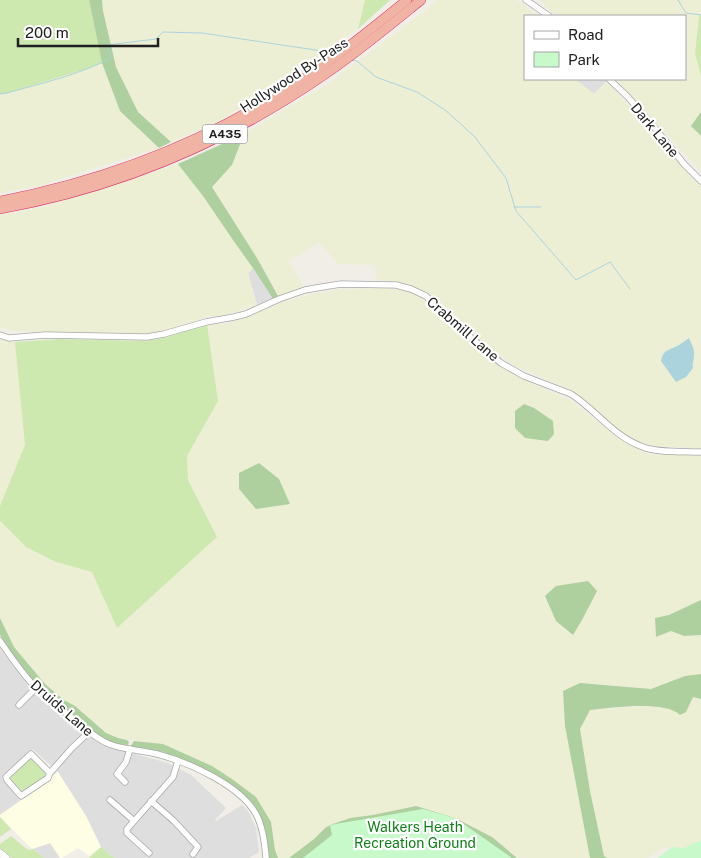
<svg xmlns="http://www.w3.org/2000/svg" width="701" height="858" viewBox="0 0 701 858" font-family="'Public Sans',sans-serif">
<rect width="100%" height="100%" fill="#f1eee8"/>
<!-- residential -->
<g fill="#dfdede">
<path d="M575,79H605L607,81L594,94Z"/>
<path d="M253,268L273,299L257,305L248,273Z"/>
<path d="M0,649L32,691L75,730L113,748L168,763L191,775L226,808L215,820L216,821L242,805L248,811L256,828L259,852L249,858H114L101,847L86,816L58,772L33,749L2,778L20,801L0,815Z"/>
<path d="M51,843L60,858H44L33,849Z"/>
</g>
<!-- education -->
<path fill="#fefee4" d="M58,772L86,816L101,847L89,856L78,848L62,858H60L50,843L32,849L0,817V815L30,794Z"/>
<!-- farmland -->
<g fill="#edefd5">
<path d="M102,0H365L358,29L269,92L214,124L171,142L138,112L116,67L103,11Z"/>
<path d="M439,0H515L523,4L540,16H525V79H575L594,94L607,81L682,167L701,187V449L645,445L624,434L584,399L564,387L515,366L478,338L424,291L407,284L376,279L375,265L339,264L319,243L289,261L304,287L278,296L257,258L212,187L232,165L244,134L328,84Z"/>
<path d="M539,0H701V15H699L695,54L701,76V112L691,126L701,136V172L616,79H685V16H556Z"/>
<path d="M102,63L120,111L159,148L38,186L0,193V94L7,93L80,71Z"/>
<path d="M178,164L203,196L235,243L253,268L248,273L257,305L221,316H208L196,321L162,331L139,335L14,331L0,328V215L42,207Z"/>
<path d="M375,288L405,290L420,297L477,348L512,374L549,391L572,401L623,442L648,454L701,455V600L669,615L655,619L656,637L671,631L684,636L701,635V674L685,676L651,689L580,683L565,726L590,858H517L492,837L455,818L373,815L350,818L325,828L314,839L289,858H278L275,850L271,822L212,766L163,744L118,738L106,733L75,706L64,700L45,684L14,647L0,618V521L26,547L56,562L92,572L117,628L217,537L188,480L187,456L218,401L207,324H225L251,316L282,302L312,294L337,290Z"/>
<path d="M0,338L15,342L25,445L0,506Z"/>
<path d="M693,697L701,699V840L684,848L665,847L648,858H607L604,856L590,791L580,729L584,719L590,710L651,706L686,712Z"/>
</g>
<!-- grass -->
<g fill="#cde9b0">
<path d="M0,0H89L102,63L80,71L7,93L0,94Z"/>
<path d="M365,0H390L358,29Z"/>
<path d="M699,15H701V76L695,54Z"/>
<path d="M207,324L218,401L187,456L188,480L217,537L117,628L92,572L56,562L26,547L0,521V506L25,445L15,342L60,339L145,341L164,338Z"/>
<path d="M29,759H32L46,772L45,776L22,791C17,787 11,782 10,775Z"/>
<path d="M0,817L11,829L0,837Z"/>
<path d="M11,836L28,850L33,849L44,858H12L0,848V844Z"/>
<path d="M101,847L114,858H89Z"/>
</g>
<!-- forest -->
<g fill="#aecf9e">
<path d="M89,0H102L103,11L116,67L138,112L171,142L159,148L120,111L102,63Z"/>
<path d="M701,112V136L691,126Z"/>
<path d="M244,134L232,165L212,187L257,258L278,296L273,299L253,268L235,243L203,196L178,164Z"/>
<path d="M524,404L534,408L553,421L554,434L548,441L525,438L515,428V411Z"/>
<path d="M259,463L279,479L290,504L256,509L239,489V473Z"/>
<path d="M588,581L597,591L582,620L573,635L556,621L545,596L556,586Z"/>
<path d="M701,600V635L684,636L671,631L656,637L655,618L669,615Z"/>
<path d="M0,618L14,647L45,684L64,700L75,706L106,733L118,738L127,740L129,742L128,745L116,744L97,735L70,715L37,685L14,658L0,635Z"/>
<path d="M701,674V699L693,697L686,712L680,715C665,700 611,708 590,710L580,729L590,791L604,856L607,858H590L565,726L563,691L580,683L651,689L685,676Z"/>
<path d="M134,741L163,744L212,766L232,779L256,797L271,822L275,850L278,858H268L265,828L254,807L209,773L164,752L130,747Z"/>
<path d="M416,806L455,818L492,837L517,858H289L314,839L325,828L330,825L350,818L373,815Z"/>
</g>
<!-- park -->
<g fill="#c8f9cb">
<path d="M423,809L455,818L512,858H303L332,835L330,825Z"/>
<path d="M701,840V858H658L672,847L684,848Z"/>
</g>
<!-- water -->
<path fill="#aad3dd" d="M689,338C691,343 695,349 694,355C694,361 692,362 693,368L686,377L676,382L661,361C663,351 666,351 675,347C680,345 684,341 689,338Z"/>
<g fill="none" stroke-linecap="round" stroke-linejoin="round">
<!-- stream -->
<g stroke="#aad3dd" stroke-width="1">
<path d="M678,0L686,13L701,15"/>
<path d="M352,60L357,61L376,77L417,92L445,110L474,136L506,178L516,211L576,280L610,262L630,289"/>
<path d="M0,94L7,93C42,83 79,75 111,58L107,45L156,39L163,32L202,33L322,51L331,54"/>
<path d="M514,207H541"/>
</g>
<!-- minor casing -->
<g stroke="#a8a8a8" stroke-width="7">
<g id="minor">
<path d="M526,0L549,16"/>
<path d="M609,79L627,96L654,127L684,164L701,181"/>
<path d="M0,335L9,338L45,335L147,337L164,334L206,322L234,317L246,314L279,299L305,290L322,287L341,284L396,285L411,289L426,296L442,313L501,363L524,376L571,394C596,410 614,437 643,447C657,453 685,451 701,452"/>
<path d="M0,641C11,657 23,675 37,689C49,700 62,710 75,720C86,729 96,739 109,744C124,750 142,750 157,754C188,762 240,785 256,814C263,827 265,844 266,858"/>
<path d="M19,705L36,688"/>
<path d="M50,773L31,754L6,777L7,780L21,796L48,778L50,773L72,748L89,732"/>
<path d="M125,782L117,774L126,762L130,749"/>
<path d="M110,800L133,820"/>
<path d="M151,801L174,821L198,847L193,854"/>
<path d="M149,853L127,833V829L173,777L178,761"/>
</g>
</g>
<!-- tertiary casing -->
<g stroke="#a8a8a8" stroke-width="8">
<path id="tertiary" d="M0,853L6,858"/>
</g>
<!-- trunk casing -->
<g stroke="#d72d6b" stroke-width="10">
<g id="trunk">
<path d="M0,201C104,181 203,143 292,86C332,61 370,30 407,0"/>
<path d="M0,209C117,188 227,142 324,75C358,52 389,26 421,0"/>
</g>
</g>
<!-- minor -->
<use href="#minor" stroke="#fff" stroke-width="5.5"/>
<!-- tertiary -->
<use href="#tertiary" stroke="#fff" stroke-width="7"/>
<!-- trunk -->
<use href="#trunk" stroke="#f0b3a4" stroke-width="9"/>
</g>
<g text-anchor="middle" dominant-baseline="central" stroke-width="4.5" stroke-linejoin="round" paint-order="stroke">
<!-- shield labels -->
<rect fill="#fff" stroke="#646464" stroke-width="1" x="202.5" y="124.5" width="45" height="19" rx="4"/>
<g font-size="12" font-weight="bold" fill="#212121">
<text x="225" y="134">A435</text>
</g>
<!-- street labels -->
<g font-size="14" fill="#212121" stroke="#fff">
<text transform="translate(294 75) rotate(-33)">Hollywood By-Pass</text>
<text transform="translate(655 130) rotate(50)">Dark Lane</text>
<text transform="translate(463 329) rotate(41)">Crabmill Lane</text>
<text transform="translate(62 708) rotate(41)">Druids Lane</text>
</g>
<!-- park labels -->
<g font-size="14" fill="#0f8016" stroke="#fff">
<text x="415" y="827">Walkers Heath<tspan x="415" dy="16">Recreation Ground</tspan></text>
</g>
</g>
<!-- legend -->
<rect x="524" y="15" width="162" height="65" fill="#ffffff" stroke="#a6a6a6"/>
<rect x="534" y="31" width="25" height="8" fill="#ffffff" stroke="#a6a6a6"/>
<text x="568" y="40" font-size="15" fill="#212121">Road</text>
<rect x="534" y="52" width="25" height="15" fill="#c8f9cb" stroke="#a6a6a6"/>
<text x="568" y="65" font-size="15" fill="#212121">Park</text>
<!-- scale -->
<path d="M18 38v8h140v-8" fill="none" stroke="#212121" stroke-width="2.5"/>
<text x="25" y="38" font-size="15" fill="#212121" stroke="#ffffff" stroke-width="4" paint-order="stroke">200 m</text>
</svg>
